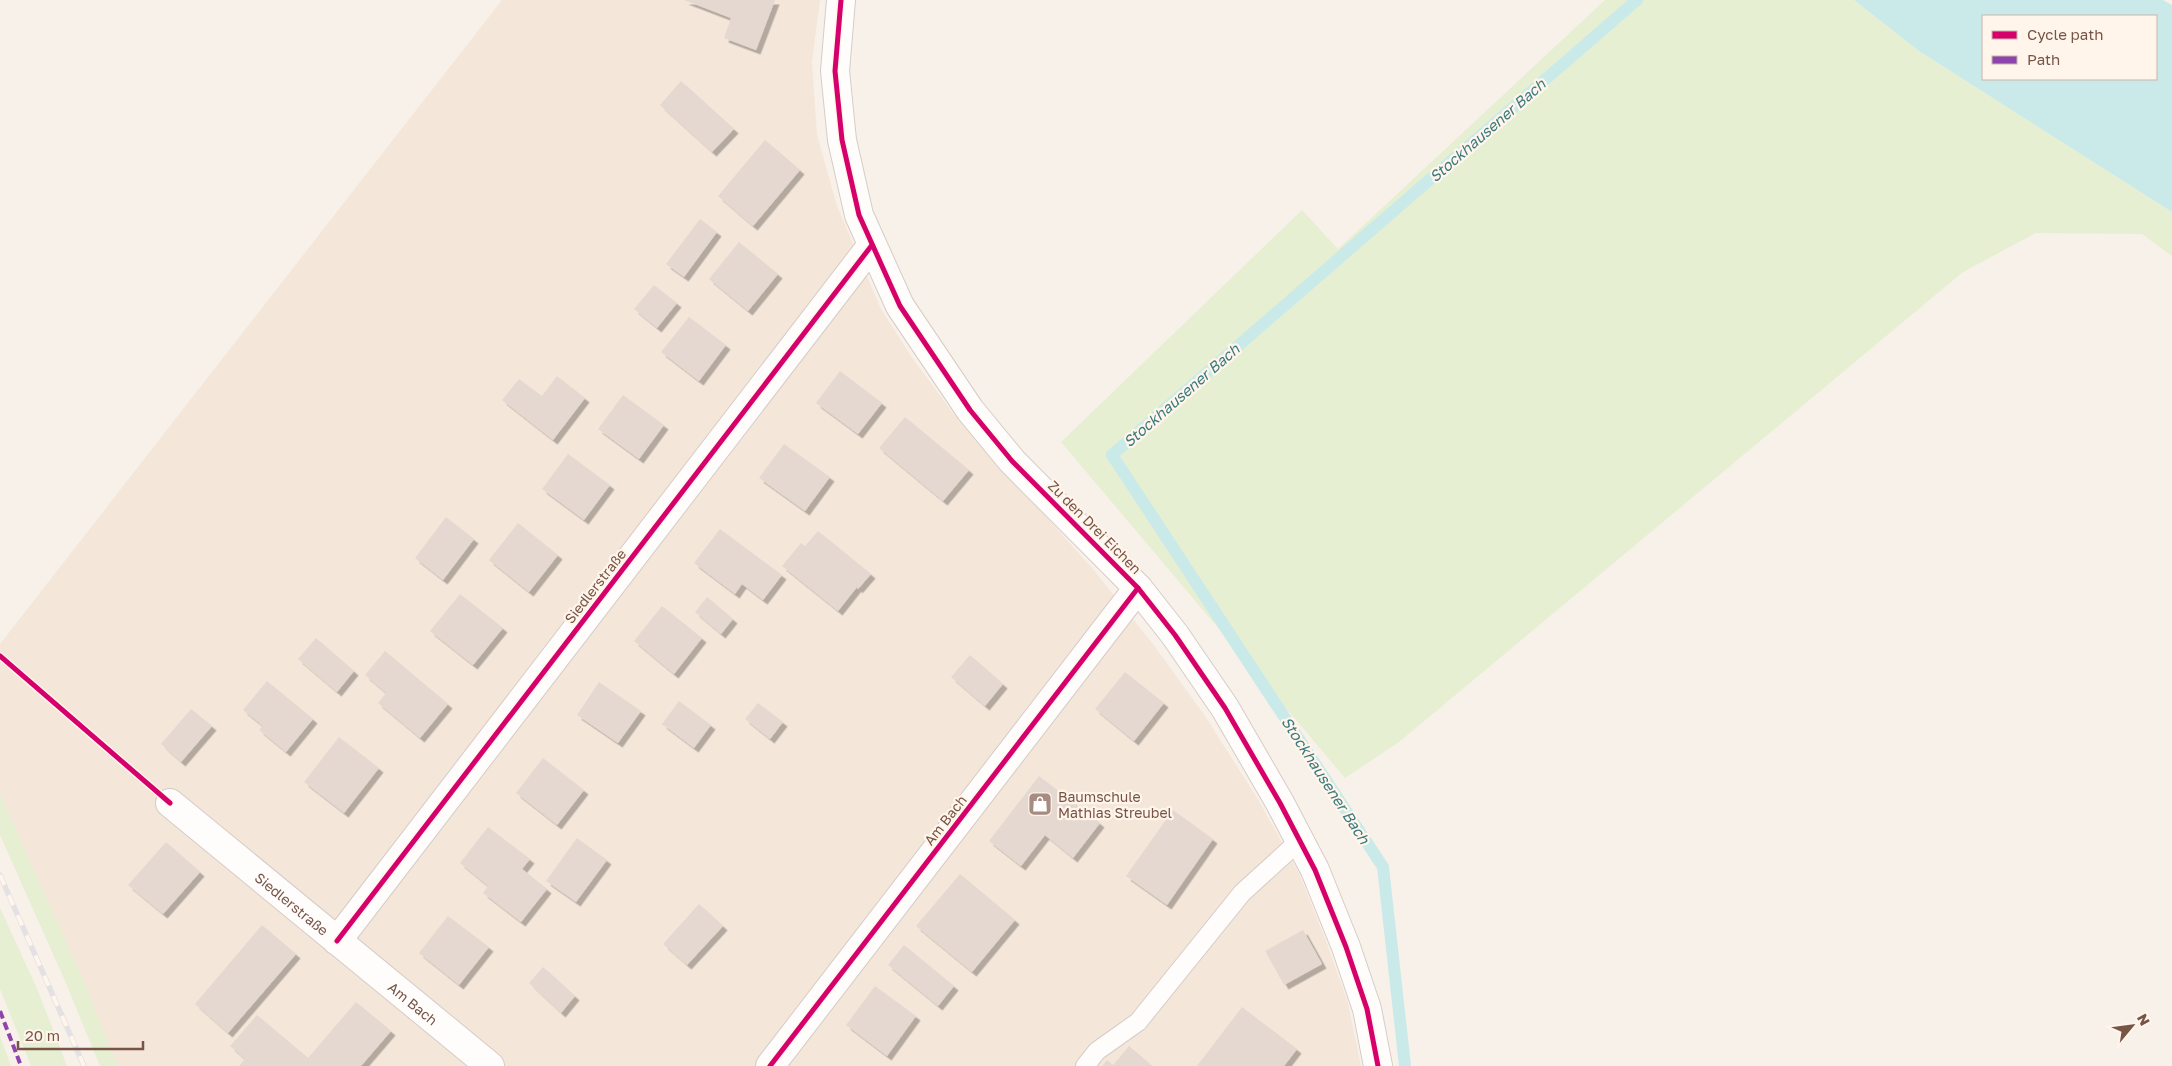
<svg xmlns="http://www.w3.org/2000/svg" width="2172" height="1066" viewBox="0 0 2172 1066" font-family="'Golos Text',sans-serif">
<defs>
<filter id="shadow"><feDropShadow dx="4.5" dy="4.5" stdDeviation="0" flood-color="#0004"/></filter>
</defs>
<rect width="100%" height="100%" fill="#f8f1e9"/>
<!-- residential -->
<path fill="#f4e6d9" d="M502,0H820L812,62L817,135L837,206L881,309L911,356L952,412L1092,568L1153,644L1205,716L1259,801L1299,873L1326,941L1348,1003L1361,1066H118L81,975L0,794V644Z"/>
<!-- green -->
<g fill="#e6efd2">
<path d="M1605,0H1854L1919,51L2172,212V256L2142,234L2036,233L1963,272L1399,742L1345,778L1061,442L1302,210L1338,249Z"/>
<path d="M0,794L81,975L118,1066H100L65,981L0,835Z"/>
<path d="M0,908L38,991L67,1066H31L0,989Z"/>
<path d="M0,1036L11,1066H0Z"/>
</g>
<!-- water -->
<path fill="#caeae9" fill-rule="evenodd" d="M1854,0H2163L2172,5V212L1919,51ZM1983,16H2156V79H1983Z"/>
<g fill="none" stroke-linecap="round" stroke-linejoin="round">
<!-- stream -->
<path stroke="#caeae9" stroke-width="12" d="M1405,1066L1383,867L1112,455L1637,0"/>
</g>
<!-- building -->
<g fill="#e5d8d0" filter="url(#shadow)">
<path d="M684,0H775L756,50L724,38L731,18Z"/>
<path d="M681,81L734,129L712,152L660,105Z"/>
<path d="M765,140L800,170L753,226L718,196Z"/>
<path d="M700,219L717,232L684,277L666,264Z"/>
<path d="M739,242L778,274L748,311L709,279Z"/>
<path d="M654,285L677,303L657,328L634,309Z"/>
<path d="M689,317L726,345L699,381L661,352Z"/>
<path d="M840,371L882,403L858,434L816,403Z"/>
<path d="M557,376L585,398L553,440L502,400L519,379L542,396Z"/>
<path d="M623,395L664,425L639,459L598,429Z"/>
<path d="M905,417L969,470L943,501L879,448Z"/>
<path d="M784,444L830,477L805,511L759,478Z"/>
<path d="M568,454L610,485L584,520L542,489Z"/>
<path d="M446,517L474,539L443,580L415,558Z"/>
<path d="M518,523L558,555L529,592L489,560Z"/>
<path d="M720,529L782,575L763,600L742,584L735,594L694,563Z"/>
<path d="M818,531L871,574L858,589L857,587L838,611L782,566L801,543L805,546Z"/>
<path d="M460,594L503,628L473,665L430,631Z"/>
<path d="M707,597L733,619L721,634L695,612Z"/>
<path d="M662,606L702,638L674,674L634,641Z"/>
<path d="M316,638L354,671L337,692L298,659Z"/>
<path d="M385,651L448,704L420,738L378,703L386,693L365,675Z"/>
<path d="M970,655L1003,684L985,706L951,677Z"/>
<path d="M1125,672L1164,703L1134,741L1095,709Z"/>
<path d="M267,681L313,719L286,752L259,730L263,726L243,710Z"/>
<path d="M599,682L641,711L618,743L577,715Z"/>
<path d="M679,701L711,725L694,748L662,724Z"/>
<path d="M758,703L783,722L770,739L745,719Z"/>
<path d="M191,709L212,726L181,762L161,744Z"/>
<path d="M339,737L379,768L344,813L304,782Z"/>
<path d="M543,758L584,790L557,825L516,793Z"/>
<path d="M1039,776L1100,823L1073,858L1045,835L1021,866L989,841Z"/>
<path d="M1173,810L1213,839L1167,905L1126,876Z"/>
<path d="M488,827L530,859L522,869L547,889L521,922L483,893L488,886L460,863Z"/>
<path d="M577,838L607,860L576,902L546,881Z"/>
<path d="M166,842L200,872L163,914L128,885Z"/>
<path d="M960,874L1015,920L972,972L916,926Z"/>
<path d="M699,904L723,926L687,965L663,944Z"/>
<path d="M448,916L489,947L459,985L419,953Z"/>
<path d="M262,925L296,954L228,1033L195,1004Z"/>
<path d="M1303,930L1322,964L1284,985L1265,951Z"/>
<path d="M904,945L954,986L938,1006L888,965Z"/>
<path d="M543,967L575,996L561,1013L529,983Z"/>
<path d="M875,986L916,1016L887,1056L846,1025Z"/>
<path d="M356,1002L391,1031L361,1066H239L245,1059L230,1046L257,1015L308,1058Z"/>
<path d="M1242,1007L1297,1049L1284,1066H1197Z"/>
<path d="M1129,1046L1151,1065L1150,1066H1102L1107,1060L1113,1065Z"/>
</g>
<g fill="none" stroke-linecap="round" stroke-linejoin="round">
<!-- lane casing -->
<g stroke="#d6ccc6" stroke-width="20">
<path id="lane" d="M1085,1066L1097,1051L1138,1022L1242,893L1299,841"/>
</g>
<!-- street casing -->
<g stroke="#d6ccc6" stroke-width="30">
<g id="street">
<path d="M841,0L835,71L842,140L859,215L900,306L970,410L1012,461L1138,588L1175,635L1225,708L1280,803L1315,870L1346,947L1367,1009L1378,1066"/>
<path id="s1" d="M170,803L490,1066"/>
<path d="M337,941L872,245"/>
<path d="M770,1066L1138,588"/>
</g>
</g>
<!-- lane -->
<use href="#lane" stroke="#fefdfc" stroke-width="18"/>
<!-- street -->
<use href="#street" stroke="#fefdfc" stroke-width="28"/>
<!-- rail casing -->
<g stroke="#e4e1e5" stroke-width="5.5">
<path id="rail" d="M0,875L84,1066"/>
</g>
<!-- rail -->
<use href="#rail" stroke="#fff5eb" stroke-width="4" stroke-dasharray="11" stroke-linecap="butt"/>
<!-- quiet -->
<path stroke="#8e44ad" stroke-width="4" stroke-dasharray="8 4" stroke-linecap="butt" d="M0,1011L21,1066"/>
<!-- cycleway casing -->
<g stroke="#fff5eb" stroke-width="8">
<g id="cycleway">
<path d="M841,0L835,71L842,140L859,215L900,306L970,410L1012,461L1138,588L1175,635L1225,708L1280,803L1315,870L1346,947L1367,1009L1378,1066"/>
<path d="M0,656L170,803"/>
<path d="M337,941L872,245"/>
<path d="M770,1066L1138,588"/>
</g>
</g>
<!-- cycleway -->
<use href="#cycleway" stroke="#d6006c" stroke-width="5"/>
</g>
<!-- icons -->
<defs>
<g id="shop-square" transform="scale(1.25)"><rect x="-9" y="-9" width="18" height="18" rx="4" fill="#a58b80" stroke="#fff5eb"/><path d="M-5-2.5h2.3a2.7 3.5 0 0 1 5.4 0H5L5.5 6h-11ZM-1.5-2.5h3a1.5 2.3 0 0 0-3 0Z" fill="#fff"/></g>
</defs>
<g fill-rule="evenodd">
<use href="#shop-square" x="1040" y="804"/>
</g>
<g text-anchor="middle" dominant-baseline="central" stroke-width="4.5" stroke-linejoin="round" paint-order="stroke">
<!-- street labels -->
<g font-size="14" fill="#785447" stroke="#fff5eb">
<text transform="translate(1095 527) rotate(45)">Zu den Drei Eichen</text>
<text transform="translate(595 586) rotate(-52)">Siedlerstraße</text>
<text transform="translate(945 820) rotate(-52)">Am Bach</text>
<text stroke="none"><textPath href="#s1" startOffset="158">Siedlerstraße</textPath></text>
<text stroke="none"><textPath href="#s1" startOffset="315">Am Bach</textPath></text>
</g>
<!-- poi labels -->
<g font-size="14" fill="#785447" stroke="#fff5eb" text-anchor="start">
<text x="1058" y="796">Baumschule<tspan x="1058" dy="16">Mathias Streubel</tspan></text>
</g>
<!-- water labels -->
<g font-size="15" font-style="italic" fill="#3a7a7e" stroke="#fff5eb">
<text transform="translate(1487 130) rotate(-41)">Stockhausener Bach</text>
<text transform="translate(1181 395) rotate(-41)">Stockhausener Bach</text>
<text transform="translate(1326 780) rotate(57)">Stockhausener Bach</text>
</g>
</g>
<!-- legend -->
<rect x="1982" y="15" width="175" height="65" fill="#fff5eb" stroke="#c9b5a9"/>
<rect x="1992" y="31" width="25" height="8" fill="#d6006c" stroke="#c9b5a9"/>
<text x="2027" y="40" font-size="15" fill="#785447">Cycle path</text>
<rect x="1992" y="56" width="25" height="8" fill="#8e44ad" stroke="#c9b5a9"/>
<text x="2027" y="65" font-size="15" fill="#785447">Path</text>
<!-- north arrow -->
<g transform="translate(2132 1026) rotate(61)" stroke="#fff5eb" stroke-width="4" paint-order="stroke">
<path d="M0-4L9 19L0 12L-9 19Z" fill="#785447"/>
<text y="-8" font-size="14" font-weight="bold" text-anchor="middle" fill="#785447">N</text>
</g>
<!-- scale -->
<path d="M18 1041v8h125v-8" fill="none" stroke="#785447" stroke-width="2.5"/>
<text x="25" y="1041" font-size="15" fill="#785447" stroke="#fff5eb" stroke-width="4" paint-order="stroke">20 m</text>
</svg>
